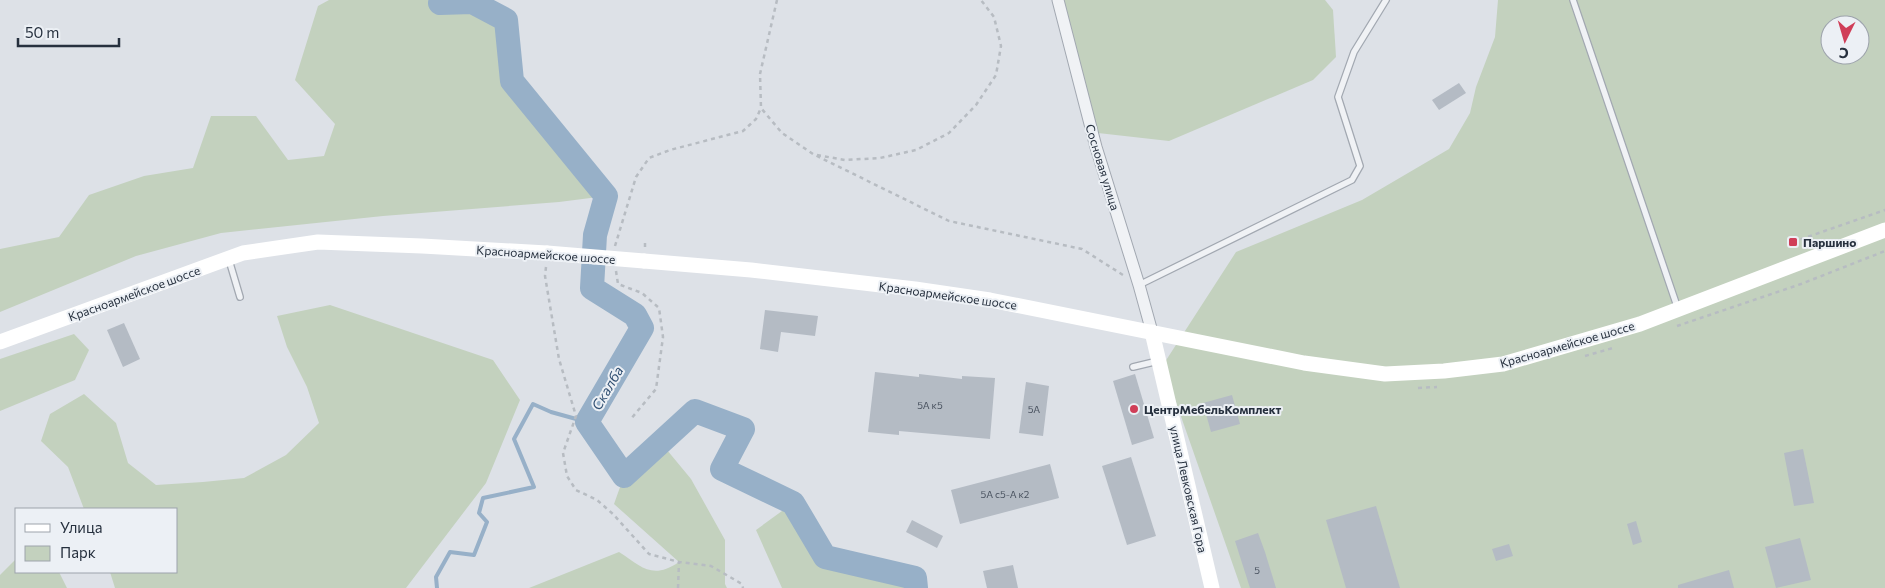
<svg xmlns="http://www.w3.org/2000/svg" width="1885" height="588" viewBox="0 0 1885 588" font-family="Commissioner,sans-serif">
<rect width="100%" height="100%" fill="#dde1e7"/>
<!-- green -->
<g fill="#c3d1be" fill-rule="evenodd">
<path d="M329,0H441L440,3L472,2L506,20L512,81L606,196L559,202L383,216L221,233L136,256L0,312V249L59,237L89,195L144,176L193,168L211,116H256L288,160L324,156L335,124L295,80L318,6Z"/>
<path d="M1064,0H1325L1333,10L1336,57L1313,80L1169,141L1098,133Z"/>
<path d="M1498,0H1885V588H1241L1163,365L1236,252L1362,200L1449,149L1470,113L1476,87L1495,37ZM1830,25H1860V55H1830Z"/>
<path d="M330,305L493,360L520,400L486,483L406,588H115L110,572H176V509H84L68,467L41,441L50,414L84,394L116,423L128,463L156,485L203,482L244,478L286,455L319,423L307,387L287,347L277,316Z"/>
<path d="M74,334L89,350L75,380L0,411V359Z"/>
<path d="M667,450L691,479L725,540V584L727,588H529L619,552C642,567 652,580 679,562L614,504L624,476Z"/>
<path d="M793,503L825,557L915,578L916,588H782L756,530Z"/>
<path d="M16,559V572H59L67,588H0V575Z"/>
</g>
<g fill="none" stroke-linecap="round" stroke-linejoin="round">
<!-- stream -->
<path stroke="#97b0c8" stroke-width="4" d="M437,588L436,577L450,552L474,555L487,522L479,513L483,498L534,487L514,439L533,404L551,412L587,422"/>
<!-- river -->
<path stroke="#97b0c8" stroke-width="24" d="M441,0L440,3L472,2L506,20L512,81L606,196L595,235L592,288L635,315L642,328L587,422L624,476L695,411L743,429L722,469L793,503L825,557L915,578L916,588"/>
</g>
<!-- building -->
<g fill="#b4bbc4">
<path d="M1459,83L1466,93L1439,110L1432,100Z"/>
<path d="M765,310L818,316L815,336L781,332L778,352L760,349Z"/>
<path d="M124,323L140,359L123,367L107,330Z"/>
<path d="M875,372L919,377V374L962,379V376L995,378L990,439L899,431V435L868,432Z"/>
<path d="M1135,374L1154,438L1132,445L1113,381Z"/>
<path d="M1026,382L1049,386L1043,436L1019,433Z"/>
<path d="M1232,395L1240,424L1211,432L1203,403Z"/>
<path d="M1803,449L1814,503L1794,506L1784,453Z"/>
<path d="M1131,457L1156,536L1127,545L1102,466Z"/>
<path d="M1050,464L1059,498L960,524L951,490Z"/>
<path d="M1376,506L1400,588H1346L1326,520Z"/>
<path d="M912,520L943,536L937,548L906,532Z"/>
<path d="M1636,521L1642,542L1633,545L1627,524Z"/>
<path d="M1258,533L1265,552L1276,588H1250L1235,541Z"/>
<path d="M1800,538L1811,580L1776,588L1765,547Z"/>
<path d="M1509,544L1513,556L1496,561L1492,549Z"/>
<path d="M1013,565L1018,588H987L983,571Z"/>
<path d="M1729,570L1734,588H1678V585Z"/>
</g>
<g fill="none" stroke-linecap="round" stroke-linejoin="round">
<!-- lane casing -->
<g stroke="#a2a8b1" stroke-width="8">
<g id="lane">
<path d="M1573,0L1678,309"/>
<path d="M229,260L240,297"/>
<path d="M1139,285L1352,180L1360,166L1338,97L1354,52L1386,0"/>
<path d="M1133,367L1158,361"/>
</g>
</g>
<!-- street casing -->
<g stroke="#a2a8b1" stroke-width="13">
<path id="street" d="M1058,0L1096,147L1139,285L1152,332"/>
</g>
<!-- path -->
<g stroke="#b7bcc2" stroke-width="2.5" stroke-dasharray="4 4" stroke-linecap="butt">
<path d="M777,0L760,74L761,108L782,133L813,154L949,221L1082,249L1123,275"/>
<path d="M817,155L845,160L880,158L916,150L949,133L976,105L996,75L1001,46L994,17L981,0"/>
<path d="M1793,242L1885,210"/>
<path d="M615,246L636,177L649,158L670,150L743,131L756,119L761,108"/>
<path d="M645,247V239"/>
<path d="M546,267L545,276L559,359L576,416L563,453L567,476L576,490L597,500L613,514L649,554L679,562L711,566L742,584L743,588"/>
<path d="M616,271L618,284L642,293L659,308L663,337L656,389L630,420"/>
<path d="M1677,326L1801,284L1885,251"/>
<path d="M1585,356L1613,348"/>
<path d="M1418,388L1437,387"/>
<path d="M678,588L679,562"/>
</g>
<!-- lane -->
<use href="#lane" stroke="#f0f2f5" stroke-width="5.5"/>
<!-- street -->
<use href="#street" stroke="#f0f2f5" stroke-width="11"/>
<!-- secondary -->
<g stroke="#fff" stroke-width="15">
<path d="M644,261L751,270L915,289L990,300L1304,363L1385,374L1444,371L1503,364L1640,324L1885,230"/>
<path d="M1152,332L1212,588"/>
<path d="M0,342L243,253L318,242L422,246L547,253"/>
</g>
<!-- secondary-bridge -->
<path stroke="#fff" stroke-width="15" d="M547,253L644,261"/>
</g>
<!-- markers -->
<g fill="#d03e58" stroke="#ecf0f5" stroke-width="2">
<rect x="1788" y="237" width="10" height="10" rx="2.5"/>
<circle cx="1134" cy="409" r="5"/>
</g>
<g text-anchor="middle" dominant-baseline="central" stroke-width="4" stroke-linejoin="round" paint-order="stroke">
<!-- number labels -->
<g font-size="10" fill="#4a5360">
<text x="930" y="405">5А к5</text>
<text x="1034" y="409">5А</text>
<text x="1005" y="494">5А с5-А к2</text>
<text x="1257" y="570">5</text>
</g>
<!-- street labels -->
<g font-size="12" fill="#26303e" stroke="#ecf0f5">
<text transform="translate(1103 167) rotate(73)">Сосновая улица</text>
<text transform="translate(546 254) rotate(4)">Красноармейское шоссе</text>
<text transform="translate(134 293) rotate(-20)">Красноармейское шоссе</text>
<text transform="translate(948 295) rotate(8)">Красноармейское шоссе</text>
<text transform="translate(1567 344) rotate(-16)">Красноармейское шоссе</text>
<text transform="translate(1189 489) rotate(77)">улица Левковская Гора</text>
</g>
<!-- poi labels -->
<g font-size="12" font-weight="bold" fill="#26303e" stroke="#ecf0f5" text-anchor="start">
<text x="1803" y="242">Паршино</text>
<text x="1144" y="409">ЦентрМебельКомплект</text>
</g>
<!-- water labels -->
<g font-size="14" font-style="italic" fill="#304f72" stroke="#ecf0f5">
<text transform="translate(607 388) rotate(-60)">Скалба</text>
</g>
</g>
<!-- legend -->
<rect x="15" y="508" width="162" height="65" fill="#ecf0f5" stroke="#9da3ac"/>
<rect x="25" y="524" width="25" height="8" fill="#ffffff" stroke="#9da3ac"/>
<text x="60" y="533" font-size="15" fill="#26303e">Улица</text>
<rect x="25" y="546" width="25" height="15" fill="#c3d1be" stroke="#9da3ac"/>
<text x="60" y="558" font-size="15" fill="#26303e">Парк</text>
<!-- north arrow -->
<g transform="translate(1845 40) rotate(185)"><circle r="24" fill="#ecf0f5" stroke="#9da3ac"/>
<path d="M0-4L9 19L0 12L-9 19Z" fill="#d03e58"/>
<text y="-8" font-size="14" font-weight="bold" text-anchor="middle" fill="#26303e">С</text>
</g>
<!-- scale -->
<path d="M18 38v8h101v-8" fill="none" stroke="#26303e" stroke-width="2.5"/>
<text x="25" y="38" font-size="15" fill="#26303e" stroke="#ecf0f5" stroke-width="4" paint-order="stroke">50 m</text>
</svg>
